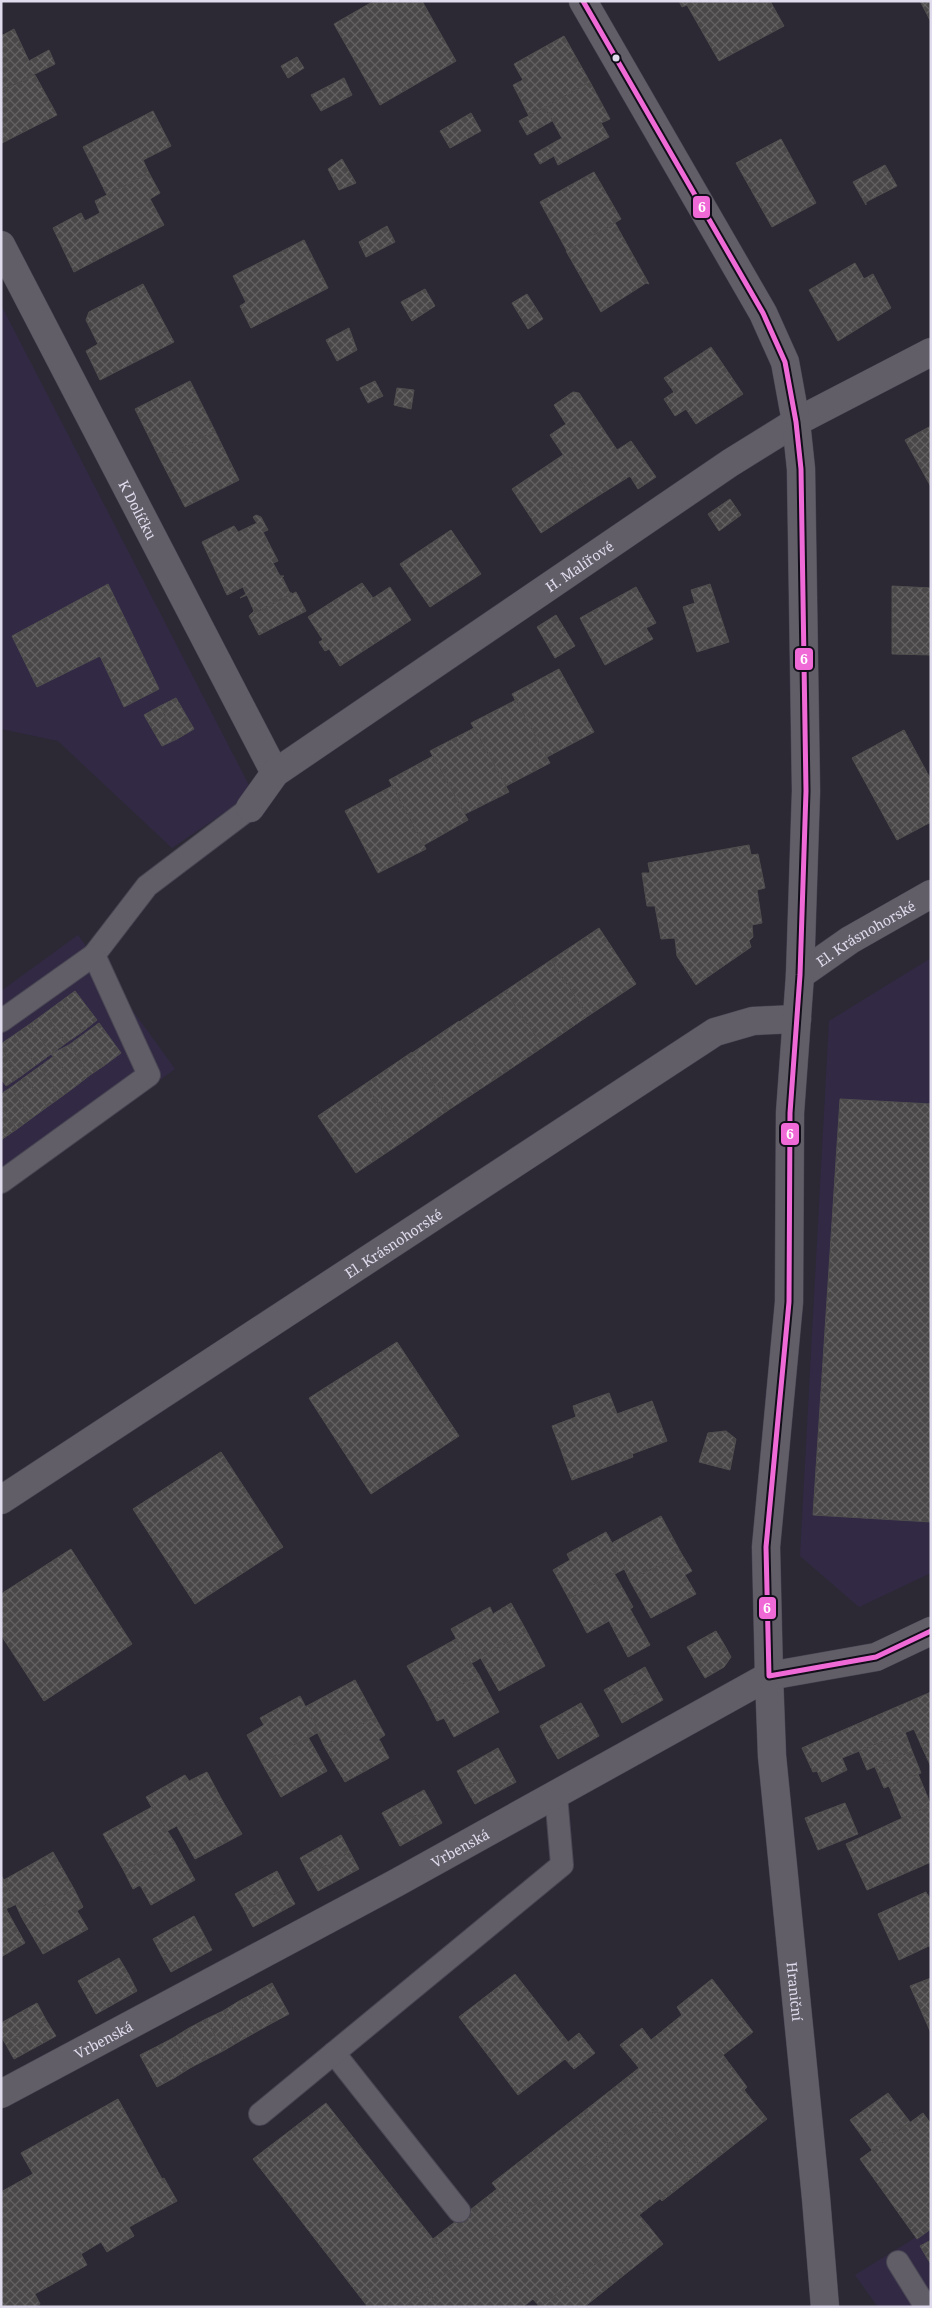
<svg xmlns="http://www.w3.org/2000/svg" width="932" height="2308" viewBox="0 0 932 2308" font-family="'Noto Serif',serif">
<defs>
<pattern id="building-cross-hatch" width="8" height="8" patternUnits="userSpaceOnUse" patternTransform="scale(1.25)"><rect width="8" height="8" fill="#4a4748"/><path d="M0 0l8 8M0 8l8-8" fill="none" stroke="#646163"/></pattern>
</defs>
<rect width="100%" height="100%" fill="#2c2935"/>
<!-- built -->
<g fill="#322945">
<path d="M1,305L253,793L172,848L58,741L1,729Z"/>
<path d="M78,935L175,1069L1,1194V991Z"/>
<path d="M931,958V1573L859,1607L800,1556L829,1021Z"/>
<path d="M931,2228V2307H878L855,2275Z"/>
</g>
<!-- building -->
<g fill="url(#building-cross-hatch)" stroke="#504f4e">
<path d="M374,1H422L456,61L380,105L334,24Z"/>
<path d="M679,1H770L784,26L719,61L687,5L682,7Z"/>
<path d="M920,1H931V22Z"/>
<path d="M14,29L29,61L49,50L55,64L1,91V36Z"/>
<path d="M564,36L590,82L529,116L513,85L523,80L514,64Z"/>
<path d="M297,57L304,68L288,78L281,66Z"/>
<path d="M35,75L57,115L2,143L1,91Z"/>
<path d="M344,78L352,95L321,111L311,95Z"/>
<path d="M590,82L610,119L601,123L609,137L558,165L554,156L540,164L534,154L562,138L545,107Z"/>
<path d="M545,107L552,121L527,135L519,121Z"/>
<path d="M153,111L171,146L143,160L149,173L107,195L83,147Z"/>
<path d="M471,113L481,131L450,148L440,131Z"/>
<path d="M781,139L816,203L772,227L736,163Z"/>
<path d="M342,159L356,183L339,190L328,169Z"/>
<path d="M885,165L897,186L866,202V205L853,182Z"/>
<path d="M594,172L621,219L567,251L540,202Z"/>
<path d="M149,173L160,193L150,199L164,225L74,272L53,228L81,213L85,221L100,213L95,201Z"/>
<path d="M615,223L649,284L646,283L601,312L566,251Z"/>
<path d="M387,226L395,242L366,257L359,242Z"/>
<path d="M304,240L328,288L251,328L240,306L246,302L233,276Z"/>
<path d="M855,263L864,279L873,274L891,308L838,341L809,290Z"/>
<path d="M143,284L174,342L100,380L86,351L98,344L86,320L89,312Z"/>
<path d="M425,289L435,306L412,321L401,302Z"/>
<path d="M527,294L543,319L528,329L512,303Z"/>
<path d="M349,328L357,350L337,361L326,340Z"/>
<path d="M711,347L743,394L696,424L686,409L675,416L664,399L674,392L664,378Z"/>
<path d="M190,381L215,431L160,459L135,409Z"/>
<path d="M375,381L383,396L368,403L360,388Z"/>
<path d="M397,388L414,390L411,409L394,405Z"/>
<path d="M573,392L579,393L617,450L631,441L656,477L638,489L630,476L593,499L550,435L566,424L554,405Z"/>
<path d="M931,426V487L905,440Z"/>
<path d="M215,431L239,480L185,507L160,459Z"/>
<path d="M563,455L593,499L541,533L512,489Z"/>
<path d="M730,499L741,515L719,531L708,514Z"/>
<path d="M256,515L261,517L268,530L263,532L278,561L273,563L280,576H284L282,577L290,593H292L249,616L254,611L247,595L240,598L246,594L243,587L227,595L202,542L234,526L238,532L257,523L253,517Z"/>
<path d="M451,530L481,574L430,607L400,564Z"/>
<path d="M362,583L373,598L390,587L411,620L340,666L329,649L325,651L319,642L323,640L308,617Z"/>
<path d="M108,584L159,689L124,707L100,656L37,687L12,636Z"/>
<path d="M710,584L729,642L697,652L683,607L695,603L691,590Z"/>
<path d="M892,586L931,588V655L892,654Z"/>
<path d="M636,587L656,623L646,628L653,639L605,665L580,618Z"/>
<path d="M296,592L306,611L259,635L249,616Z"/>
<path d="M556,615L575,646L555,658L537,627Z"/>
<path d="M559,669L594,732L547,757L512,694Z"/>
<path d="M176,698L194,729L177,739L160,706Z"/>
<path d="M516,700L550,763L506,786L471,723Z"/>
<path d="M160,706L177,739L162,746L144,715Z"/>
<path d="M474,728L509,792L465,814L430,751Z"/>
<path d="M904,730L931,780V822L897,840L852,758Z"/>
<path d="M433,756L468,820L424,845L389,780Z"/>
<path d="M392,786L426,849L378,873L345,811Z"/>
<path d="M749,845L751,855L758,854L765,888L757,890L762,923L752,925L753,937L749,941L751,947L696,985L677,956L675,938L661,939L655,906H647L642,873H650L648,863Z"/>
<path d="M599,928L636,984L588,1016L551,960Z"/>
<path d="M551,960L588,1016L543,1047L505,991Z"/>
<path d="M75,991L97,1020L82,1032L60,1002Z"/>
<path d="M505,991L543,1047L497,1078L459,1022Z"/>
<path d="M60,1002L82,1032L66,1043L45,1013Z"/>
<path d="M45,1013L66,1043L51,1054L30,1024Z"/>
<path d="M459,1021L497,1078L450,1109L412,1053Z"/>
<path d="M99,1023L121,1053L105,1065L84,1034Z"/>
<path d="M30,1024L51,1054L36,1065L14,1035Z"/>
<path d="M84,1034L105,1065L90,1075L69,1045Z"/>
<path d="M14,1035L36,1065L21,1076L1,1049V1044Z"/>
<path d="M69,1045L90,1075L76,1086L51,1054Z"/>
<path d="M1,1049L21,1076L6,1086L1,1079Z"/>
<path d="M412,1052L450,1109L404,1141L365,1084Z"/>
<path d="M54,1056L76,1086L61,1097L39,1067Z"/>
<path d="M39,1067L61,1097L47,1107L25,1077Z"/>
<path d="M25,1077L47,1107L32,1118L10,1088Z"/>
<path d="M365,1084L404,1141L356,1173L318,1116Z"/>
<path d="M10,1088L32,1118L17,1129L1,1107V1094Z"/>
<path d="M840,1099L931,1104V1522L813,1515Z"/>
<path d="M1,1107L17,1129L1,1140Z"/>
<path d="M397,1342L459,1436L371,1494L309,1398Z"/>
<path d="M609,1393L617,1414L652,1401L667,1441L632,1454L633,1457L572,1480L552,1426L576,1417L573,1406Z"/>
<path d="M726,1431L736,1439L730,1470L699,1462L708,1433Z"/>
<path d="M221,1452L283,1547L195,1604L133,1509Z"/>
<path d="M661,1516L681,1553L630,1581L612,1543Z"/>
<path d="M606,1532L626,1568L569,1599L553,1570L570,1560L567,1554Z"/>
<path d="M71,1549L132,1644L44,1701L1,1635V1594Z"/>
<path d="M681,1553L692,1571L685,1575L696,1594L651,1618L630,1581Z"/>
<path d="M614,1573L633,1607L630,1609L650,1645L628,1657L609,1621L587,1633L569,1599Z"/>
<path d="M511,1603L527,1632L470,1664L451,1629L490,1607L493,1614Z"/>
<path d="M716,1631L725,1646L696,1663L687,1647Z"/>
<path d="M527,1632L545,1666L499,1691L480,1657Z"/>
<path d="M456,1639L479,1675L428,1703L407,1666Z"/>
<path d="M725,1646L731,1657L724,1667L705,1678L696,1663Z"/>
<path d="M645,1667L654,1684L613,1706L604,1690Z"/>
<path d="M479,1675L499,1712L454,1737L444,1718L437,1721L428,1703Z"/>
<path d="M355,1680L375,1717L324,1746L305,1707Z"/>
<path d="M654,1684L663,1700L622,1723L613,1706Z"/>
<path d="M931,1692V1741L921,1745L914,1729L842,1758L847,1770L822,1782L817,1771L813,1772L802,1748Z"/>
<path d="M300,1696L319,1732L262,1763L247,1735L264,1725L260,1718Z"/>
<path d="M581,1703L590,1719L548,1742L540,1726Z"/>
<path d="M375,1717L385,1735L379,1739L389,1758L345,1782L324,1746Z"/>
<path d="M590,1719L599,1736L558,1759L548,1742Z"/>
<path d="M905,1732L912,1751L867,1770L859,1751Z"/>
<path d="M308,1737L327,1771L281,1797L262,1763Z"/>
<path d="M931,1741V1767L921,1745Z"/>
<path d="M498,1748L507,1765L466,1788L457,1771Z"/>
<path d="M912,1751L921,1773L884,1788L875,1767Z"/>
<path d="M507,1765L516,1782L475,1804L466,1788Z"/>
<path d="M207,1772L222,1800L166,1832L146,1797L185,1775L189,1781Z"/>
<path d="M918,1774L931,1805L902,1818L889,1786Z"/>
<path d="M424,1790L433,1806L391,1829L382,1813Z"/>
<path d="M222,1800L242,1834L195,1859L176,1825Z"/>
<path d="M845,1803L858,1834L818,1850L805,1818Z"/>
<path d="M931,1805V1862L867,1890L846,1844Z"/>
<path d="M433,1806L442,1823L400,1846L391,1829Z"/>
<path d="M152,1807L175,1843L124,1871L103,1834Z"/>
<path d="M341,1835L350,1852L309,1875L300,1858Z"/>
<path d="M175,1843L195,1880L151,1905L140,1885L133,1889L124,1871Z"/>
<path d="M53,1852L74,1889L22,1918L4,1880Z"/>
<path d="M350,1852L359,1869L318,1891L309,1875Z"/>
<path d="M277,1871L286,1888L245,1911L235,1894Z"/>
<path d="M1,1875L17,1904L1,1911Z"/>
<path d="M286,1888L295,1904L253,1927L245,1911Z"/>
<path d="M74,1889L83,1907L77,1911L88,1929L43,1954L22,1918Z"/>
<path d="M926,1892L931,1901V1945L899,1960L878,1914Z"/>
<path d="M6,1909L25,1943L1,1957V1911Z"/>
<path d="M194,1916L203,1933L162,1956L153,1939Z"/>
<path d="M203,1933L212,1950L171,1972L162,1956Z"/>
<path d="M119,1958L129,1975L87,1997L78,1981Z"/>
<path d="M515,1974L568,2042L579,2033L595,2053L574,2069L565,2059L518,2095L459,2017Z"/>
<path d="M129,1975L137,1991L96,2014L87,1997Z"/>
<path d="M931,1978V2011L923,2015L910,1986Z"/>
<path d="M712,1979L753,2032L723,2055L747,2087L744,2090L767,2119L662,2201L660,2199L701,2167L656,2110L610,2146L583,2112L639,2068L620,2045L642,2028L651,2040L682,2015L677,2007Z"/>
<path d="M272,1983L289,2014L272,2023L256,1992Z"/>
<path d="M256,1992L272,2023L256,2032L239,2001Z"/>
<path d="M239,2001L256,2032L240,2041L223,2011Z"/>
<path d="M37,2003L46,2020L5,2043L1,2036V2023Z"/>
<path d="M223,2011L240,2041L223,2051L206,2019Z"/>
<path d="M931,2011V2033L923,2015Z"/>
<path d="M206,2019L223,2051L207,2059L189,2028Z"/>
<path d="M46,2020L56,2036L14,2059L5,2043Z"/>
<path d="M189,2028L207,2059L190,2068L173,2038Z"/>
<path d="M173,2038L190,2068L174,2078L156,2047Z"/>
<path d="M156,2047L174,2078L157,2087L140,2055Z"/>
<path d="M888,2093L910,2122L872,2150L850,2120Z"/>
<path d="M118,2099L162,2179L164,2178L177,2201L129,2227L134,2236L107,2252L101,2242L81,2254L87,2265L35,2294L40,2304L34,2307H1V2192L33,2174L21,2153Z"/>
<path d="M326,2103L455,2267L404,2307H368L253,2159Z"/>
<path d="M656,2110L701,2167L639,2215L647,2224L540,2307L533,2299L523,2307H440L426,2289Z"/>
<path d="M583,2112L610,2146L519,2217L492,2183Z"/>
<path d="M923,2113L931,2124V2229L917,2239L860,2159Z"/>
<path d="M497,2189L519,2217L455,2267L433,2239Z"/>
<path d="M647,2224L663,2244L584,2307H540Z"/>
<path d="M931,2240V2262L930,2263L920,2246Z"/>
<path d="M426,2289L440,2307H404Z"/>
</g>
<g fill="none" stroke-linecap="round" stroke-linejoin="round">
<!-- service casing -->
<g stroke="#494653" stroke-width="24">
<g id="service">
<path d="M1,1021L94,955L147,886L250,808"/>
<path d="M1,1182L149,1075L94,955"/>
<path d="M334,2053L459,2211"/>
<path d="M260,2114L562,1865L556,1795"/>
<path d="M898,2262L926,2307"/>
</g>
</g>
<!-- minor casing -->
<g stroke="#494653" stroke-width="29">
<g id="minor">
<path id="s1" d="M1,245L275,773"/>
<path id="s2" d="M250,808L275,773L730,463L796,422L931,352"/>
<path id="s3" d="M800,975L850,940L931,894"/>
<path id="s4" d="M1,1500L715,1032L753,1021L797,1019"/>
<path id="s5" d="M1,2094L396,1883L769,1676L772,1756L816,2198L825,2307"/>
</g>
</g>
<!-- tertiary casing -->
<g stroke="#494653" stroke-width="29">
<path id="tertiary" d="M583,1L763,313L785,362L796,422L801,469L806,791L800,975L790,1113L789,1302L766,1547L769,1676L876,1657L931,1631"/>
</g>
<!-- service -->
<use href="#service" stroke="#615e68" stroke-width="22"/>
<!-- minor -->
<use href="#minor" stroke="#615e68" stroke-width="28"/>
<!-- tertiary -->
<use href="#tertiary" stroke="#615e68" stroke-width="28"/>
<!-- bus-1 casing -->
<g stroke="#120e19" stroke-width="9">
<path id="bus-1" d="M583,1L763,313L785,362L796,422L801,469L806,791L800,975L790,1113L789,1302L766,1547L769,1676L876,1657L931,1631"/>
</g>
<!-- bus-1 -->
<use href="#bus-1" stroke="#f06ad7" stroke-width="5"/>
</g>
<!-- markers -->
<circle fill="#e0dced" stroke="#120e19" stroke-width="2" cx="616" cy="58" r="4.5"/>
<g text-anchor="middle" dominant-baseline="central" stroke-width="4.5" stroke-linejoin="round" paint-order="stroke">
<!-- street labels -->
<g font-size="14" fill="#e0dced" stroke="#120e19">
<text stroke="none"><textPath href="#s1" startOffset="298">K Dolíčku</textPath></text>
<text stroke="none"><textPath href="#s2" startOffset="411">H. Malířové</textPath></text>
<text stroke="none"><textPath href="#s3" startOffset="78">El. Krásnohorské</textPath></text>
<text stroke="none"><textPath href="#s4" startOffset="469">El. Krásnohorské</textPath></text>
<text stroke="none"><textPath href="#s5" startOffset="521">Vrbenská</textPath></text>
<text stroke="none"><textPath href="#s5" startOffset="1191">Hraniční</textPath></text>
<text stroke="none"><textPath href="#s5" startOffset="116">Vrbenská</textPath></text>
</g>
</g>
<g stroke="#120e19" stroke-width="2">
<rect x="692" y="195" width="19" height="24" rx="5" fill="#f06ad7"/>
<rect x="794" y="647" width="20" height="24" rx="5" fill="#f06ad7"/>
<rect x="780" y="1122" width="20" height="24" rx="5" fill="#f06ad7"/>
<rect x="758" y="1596" width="19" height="24" rx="5" fill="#f06ad7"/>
</g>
<g font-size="14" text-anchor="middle" font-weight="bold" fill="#fff">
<text x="702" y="212">6</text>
<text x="804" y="664">6</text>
<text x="790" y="1139">6</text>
<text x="767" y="1613">6</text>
</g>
<!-- border -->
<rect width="932" height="2308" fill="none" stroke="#e0dced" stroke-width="5"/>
</svg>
